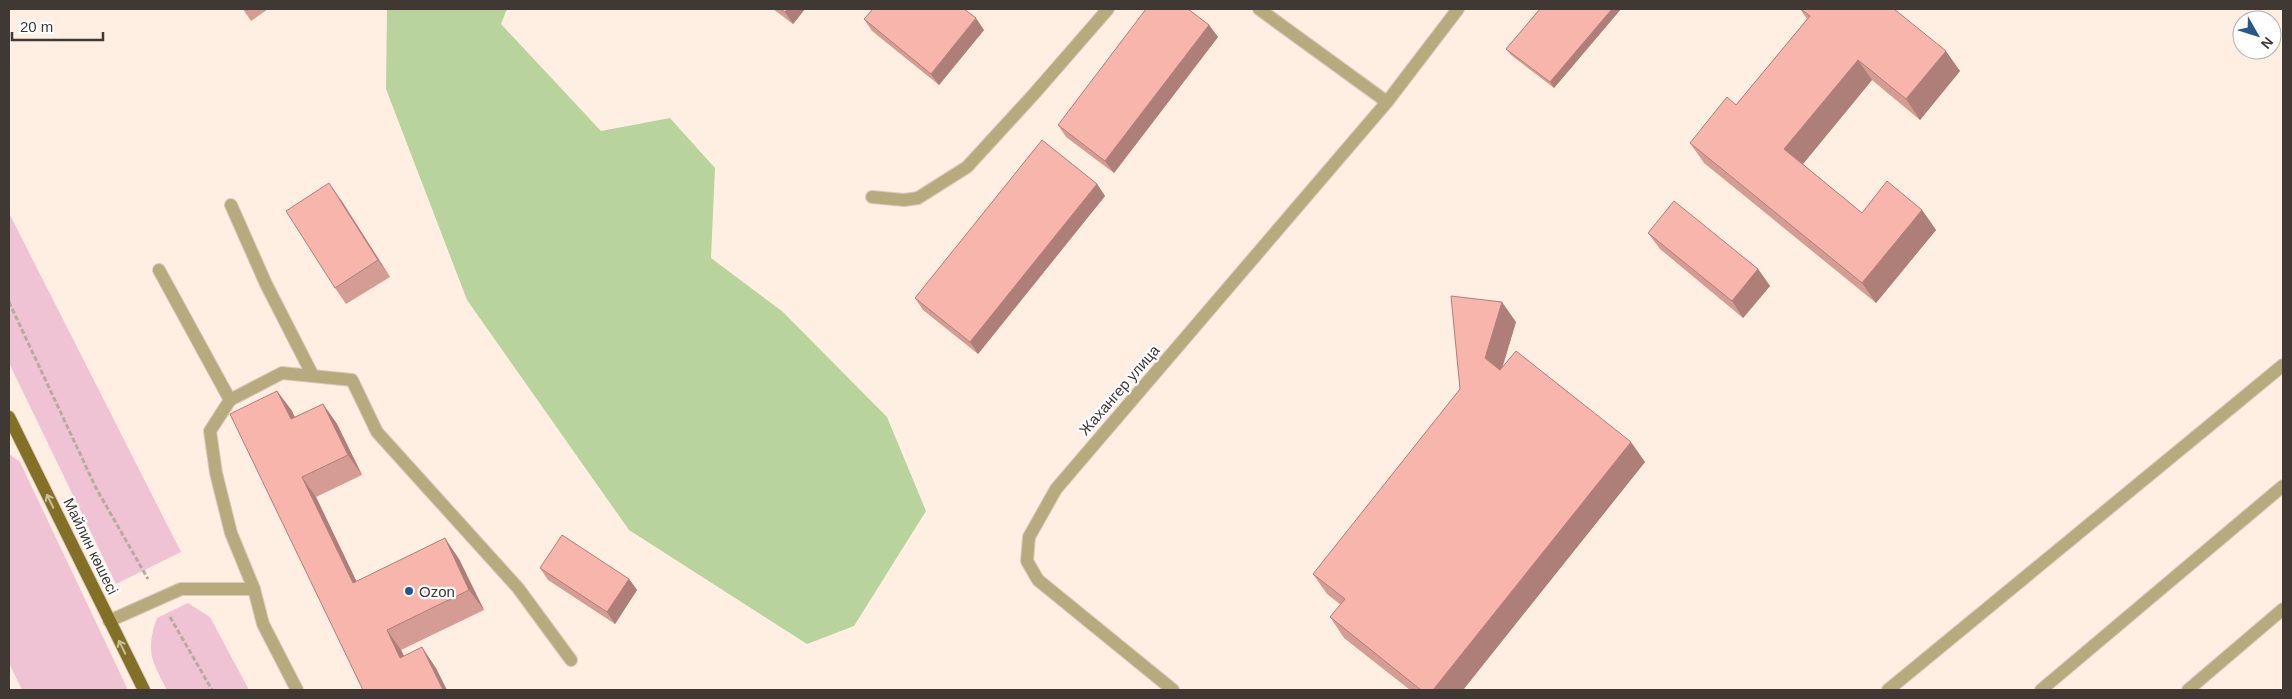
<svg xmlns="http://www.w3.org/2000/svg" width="2292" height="699" viewBox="0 0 2292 699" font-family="Arial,sans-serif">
<rect width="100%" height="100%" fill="#ffefe2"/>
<!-- green -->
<g fill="#efc3d4">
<path d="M9,213L181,552L116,584L9,363Z"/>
<path d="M9,454L20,462L128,690H22L9,663Z"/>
<path d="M188,603L210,617L249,690H167C152,661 145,651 157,618Z"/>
</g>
<!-- water -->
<path fill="#b8d39b" d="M387,9H507L501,24L601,131L670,118L715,168L711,258L783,312L887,417L926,511L854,626L807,644L629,530L467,300L386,89Z"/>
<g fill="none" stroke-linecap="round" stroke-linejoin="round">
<!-- lane casing -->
<g stroke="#d9cabf" stroke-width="14">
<g id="lane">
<path d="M231,205L266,284L313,376"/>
<path d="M159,270L230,400"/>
<path d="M254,589L231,533L216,473L210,431L230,400L282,373L352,380L377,432L518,588L571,660"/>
<path d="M109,621L181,589H254L263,624L297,690"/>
<path d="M1888,690L2283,365"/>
<path d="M2041,690L2283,486"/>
<path d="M2188,690L2283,609"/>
</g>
</g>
<!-- street casing -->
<g stroke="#d9cabf" stroke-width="14">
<g id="street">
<path d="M1259,9L1387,102"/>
<path d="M872,197L904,200L918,198L967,167L1034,94L1108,9"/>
<path d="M1173,690L1038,580L1027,561L1029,537L1056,489L1387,102L1458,9"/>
</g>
</g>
<!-- primary casing -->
<g stroke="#d9cabf" stroke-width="14">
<path id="primary" d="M9,417L144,690"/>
</g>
<!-- path -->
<g stroke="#b7aaa0" stroke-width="3" stroke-dasharray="5 2.5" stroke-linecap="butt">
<path d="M9,302L96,488L148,579"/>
<path d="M170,617L212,690"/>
</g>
<!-- lane -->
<use href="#lane" stroke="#b7ab7e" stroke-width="12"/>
<!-- street -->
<use href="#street" stroke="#b7ab7e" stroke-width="12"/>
<!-- primary -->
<use href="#primary" stroke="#827025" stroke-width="12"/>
</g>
<!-- wall -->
<g fill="#d59c94">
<path d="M243,9H268L251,21Z"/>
<path d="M773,9H805L793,24Z"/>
<path d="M1540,9H1621L1554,88L1511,55L1506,49Z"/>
<path d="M1800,9H1894L1960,71L1920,120L1872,80L1803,164L1862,213L1922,210L1936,230L1876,303L1704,163L1690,143L1736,105L1807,19Z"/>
<path d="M864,19L984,30L939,85L872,31Z"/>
<path d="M1209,25L1218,37L1114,173L1066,137L1058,125Z"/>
<path d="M1097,184L1105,196L978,354L923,310L915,298Z"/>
<path d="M341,200L390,277L346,304L335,288Z"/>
<path d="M1648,233L1758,269L1770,286L1743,318L1660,249Z"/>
<path d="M1516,322L1502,369L1645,462L1463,690H1410L1344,638L1330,617L1341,605L1327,594L1313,574Z"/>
<path d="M277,391L292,411L294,417L323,404L337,424L362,475L316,497L356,581L459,559L484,610L401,650L404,656L436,668L363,690Z"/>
<path d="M540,568L629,579L637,590L615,624L548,580Z"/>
</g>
<!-- shaded-wall -->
<g fill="#ae7f78">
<path d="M788,9H805L793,24L785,12Z"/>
<path d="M1612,9H1621L1554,88L1550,82Z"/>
<path d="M976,18L984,30L939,85L931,74Z"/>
<path d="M1209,25L1218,37L1114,173L1105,161Z"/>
<path d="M1946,51L1960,71L1920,120L1906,99Z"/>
<path d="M1858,60L1872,80L1798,170L1784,149Z"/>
<path d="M329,183L341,200L390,277L378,260Z"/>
<path d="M1097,184L1105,196L978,354L970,342Z"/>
<path d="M1922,210L1936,230L1876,303L1862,283Z"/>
<path d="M1758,269L1770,286L1743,318L1732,301Z"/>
<path d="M1502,302L1516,322L1499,378L1485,358Z"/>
<path d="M277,391L292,411L305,439L291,419Z"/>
<path d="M323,404L337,424L362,475L348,455Z"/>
<path d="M1631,442L1645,462L1463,690H1433Z"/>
<path d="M302,477L316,497L367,603L353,583Z"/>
<path d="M445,538L459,559L484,610L469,590Z"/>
<path d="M629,579L637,590L615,624L607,612Z"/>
<path d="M387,630L401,650L415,678L400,658Z"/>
<path d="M422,647L436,668L447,690H443Z"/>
</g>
<!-- building -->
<g fill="#f8b5ac" stroke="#ae7f78">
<path d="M780,9H788L785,12Z"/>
<path d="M873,9H964L976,18L931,74L864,19Z"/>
<path d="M1146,9H1188L1209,25L1105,161L1058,125Z"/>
<path d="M1540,9H1612L1550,82L1506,49Z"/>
<path d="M1801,9H1894L1946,51L1906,99L1858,60L1784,149L1862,213L1887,181L1922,210L1862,283L1690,143L1727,97L1736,105L1810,16Z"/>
<path d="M1042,140L1097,184L970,342L915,298Z"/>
<path d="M329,183L378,260L335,288L286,211Z"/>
<path d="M1674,201L1758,269L1732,301L1648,233Z"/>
<path d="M1451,296L1502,302L1485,358L1500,370L1516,351L1631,442L1433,690H1421L1330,617L1345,599L1313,574L1460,389Z"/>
<path d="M277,391L291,419L323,404L348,455L302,477L353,583L445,538L469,590L387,630L400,658L422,647L443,690H363L230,414Z"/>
<path d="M562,535L629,579L607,612L540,568Z"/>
</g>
<!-- one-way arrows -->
<defs><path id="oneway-shaft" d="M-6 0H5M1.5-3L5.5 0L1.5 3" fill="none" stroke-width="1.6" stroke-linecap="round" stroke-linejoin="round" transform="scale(1.25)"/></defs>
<g stroke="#c7bf9d">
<use href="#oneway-shaft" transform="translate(50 501) rotate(-116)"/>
<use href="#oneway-shaft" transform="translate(122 647) rotate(-116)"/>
</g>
<!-- markers -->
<circle fill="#255891" stroke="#fff" stroke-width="2" cx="409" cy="591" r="5"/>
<g text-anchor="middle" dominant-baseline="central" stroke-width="4.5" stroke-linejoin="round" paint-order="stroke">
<!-- street labels -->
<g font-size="15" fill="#3f3833" stroke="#fff">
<text transform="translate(1119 390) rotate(-49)">Жахангер улица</text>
<text transform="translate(91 546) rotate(64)">Майлин көшесі</text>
</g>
<!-- poi labels -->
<g font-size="15" fill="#3f3833" stroke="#fff" text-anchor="start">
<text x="419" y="591">Ozon</text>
</g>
</g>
<!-- border -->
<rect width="2292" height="699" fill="none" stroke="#3f3833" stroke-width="20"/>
<!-- north arrow -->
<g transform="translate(2257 35) rotate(129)"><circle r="24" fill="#ffffff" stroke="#b2afad"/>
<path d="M0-4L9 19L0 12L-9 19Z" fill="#255891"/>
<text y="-8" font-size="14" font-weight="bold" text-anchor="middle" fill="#3f3833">N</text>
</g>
<!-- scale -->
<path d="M12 32v8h91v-8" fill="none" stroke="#3f3833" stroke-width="2.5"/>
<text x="20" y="32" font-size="15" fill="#3f3833" stroke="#ffffff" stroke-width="4" paint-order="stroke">20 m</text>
</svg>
